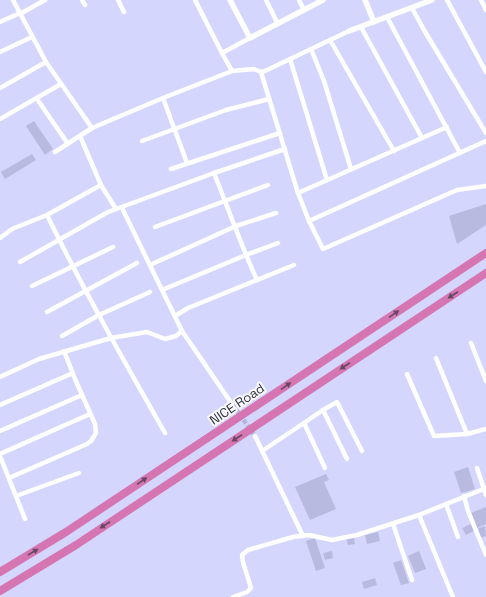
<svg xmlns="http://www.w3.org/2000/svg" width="486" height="597" viewBox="0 0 486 597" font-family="'Space Grotesk',sans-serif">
<rect width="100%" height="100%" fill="#d4d6fd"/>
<!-- building -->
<g fill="#b8badf">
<path d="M34,121L53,149L45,155L26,126Z"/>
<path d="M32,154L36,160L5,179L1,172Z"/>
<path d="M486,204V225L457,244L449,216Z"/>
<path d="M468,467L475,489L461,493L454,472Z"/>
<path d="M326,474L329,480L324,482L336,509L310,520L295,487Z"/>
<path d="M486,507V524L477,528L471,513Z"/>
<path d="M471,524L474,531L466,535L462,528Z"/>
<path d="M485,526L486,536L480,538L477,529Z"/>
<path d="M378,532L380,541L367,544L365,535Z"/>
<path d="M354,537L355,544L348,545L346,538Z"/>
<path d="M315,538L325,568L316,571L306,541Z"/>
<path d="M332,551L333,558L325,560L323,553Z"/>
<path d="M419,551L426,569L415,573L408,556Z"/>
<path d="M401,560L409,583L401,585L393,563Z"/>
<path d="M375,578L377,585L364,589L362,582Z"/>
</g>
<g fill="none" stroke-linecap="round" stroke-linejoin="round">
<!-- minor-tunnel -->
<path stroke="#b4b6d8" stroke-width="4.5" stroke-dasharray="4.5 2" stroke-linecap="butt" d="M232,404L255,436"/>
<!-- minor -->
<g stroke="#fff" stroke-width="4.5">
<path d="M13,0L46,62L92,128L55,152"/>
<path d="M82,0L85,5"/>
<path d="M118,0L124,12"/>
<path d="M195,0L222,53L250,38"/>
<path d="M266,0L278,24"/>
<path d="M299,0L304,10"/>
<path d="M447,0L486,72"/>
<path d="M481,0L486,10"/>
<path d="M412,8L424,30L486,133"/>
<path d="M20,14L45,0"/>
<path d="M387,17L460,153"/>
<path d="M0,22L20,13"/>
<path d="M361,27L422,138"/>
<path d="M349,31L265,71L261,72L298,193L309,221L323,249L457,190L486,186"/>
<path d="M330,40L394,151"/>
<path d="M311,49L324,81L351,169"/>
<path d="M0,52L32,37"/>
<path d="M222,53L232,71"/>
<path d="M290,59L327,180"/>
<path d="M0,88L46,62"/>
<path d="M163,98L187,163"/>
<path d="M37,99L68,144"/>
<path d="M0,119L61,84"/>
<path d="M92,128L163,98L232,71L254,69L261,72"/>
<path d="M80,136L101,185L116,209"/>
<path d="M142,141L226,110L269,99"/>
<path d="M171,169L280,133"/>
<path d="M214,173C228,208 241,245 257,280"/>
<path d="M298,193L447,127"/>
<path d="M122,208L182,331L232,404"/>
<path d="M47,215C83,289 124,361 165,433"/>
<path d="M309,221L486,141"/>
<path d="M155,227L268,185"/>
<path d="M0,238L12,229L47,215L101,185"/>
<path d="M20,262L108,212L214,173L285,149"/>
<path d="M150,265L236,226L276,213"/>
<path d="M32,286L113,247"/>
<path d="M162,290L246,255L278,243"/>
<path d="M47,312L137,263"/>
<path d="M175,316L188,308L294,265"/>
<path d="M62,336L99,315L150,292"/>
<path d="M471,343L486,381"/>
<path d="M436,358L467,434L486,429"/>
<path d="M407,374L434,436L467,434"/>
<path d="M0,377L39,359L111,338L147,332L165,339L176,336L182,331"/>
<path d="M0,405L73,373"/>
<path d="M323,410L304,423L325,468"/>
<path d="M0,431L82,395"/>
<path d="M255,436L303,536"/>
<path d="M262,451L304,423"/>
<path d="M0,454L90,414"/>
<path d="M0,456L25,519"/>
<path d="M347,459L323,410L337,402L362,451"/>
<path d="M477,468L486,495"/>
<path d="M9,478L87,444L91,441L96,433L95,424L75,379L64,351"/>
<path d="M16,496L79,473"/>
<path d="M464,496L468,511L486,555"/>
<path d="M446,504L458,537"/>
<path d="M419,515L453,597"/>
<path d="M393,524L412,580"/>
<path d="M233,597L247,592L251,588L243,562L242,555L248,550L293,537L309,535L332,540L357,535L419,515L486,488"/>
</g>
<!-- tertiary -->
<g stroke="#fff" stroke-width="5.5">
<path d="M230,0L250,38L323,0"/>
<path d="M365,0L374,22"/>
<path d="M349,31L432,0"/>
</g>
<!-- motorway -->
<g stroke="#d575b1" stroke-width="8">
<path d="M0,572L66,532L486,253"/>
<path d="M0,591L76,545L486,273"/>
</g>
</g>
<!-- one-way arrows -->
<defs><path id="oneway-solid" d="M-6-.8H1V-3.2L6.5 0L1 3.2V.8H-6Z"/></defs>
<g fill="#644864">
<use href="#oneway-solid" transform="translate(453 295) rotate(147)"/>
<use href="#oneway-solid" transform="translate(394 314) rotate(-34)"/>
<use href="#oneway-solid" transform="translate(345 366) rotate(147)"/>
<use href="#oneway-solid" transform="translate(286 386) rotate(-34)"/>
<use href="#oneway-solid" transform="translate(237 438) rotate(147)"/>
<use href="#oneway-solid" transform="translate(142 481) rotate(-34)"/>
<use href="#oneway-solid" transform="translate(105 525) rotate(147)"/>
<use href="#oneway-solid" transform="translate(33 552) rotate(-31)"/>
</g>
<g text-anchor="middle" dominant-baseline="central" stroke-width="4" stroke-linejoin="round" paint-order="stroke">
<!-- street labels -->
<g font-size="13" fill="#333443" stroke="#fafafe">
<text transform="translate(237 404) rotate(-34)">NICE Road</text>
</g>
</g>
</svg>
